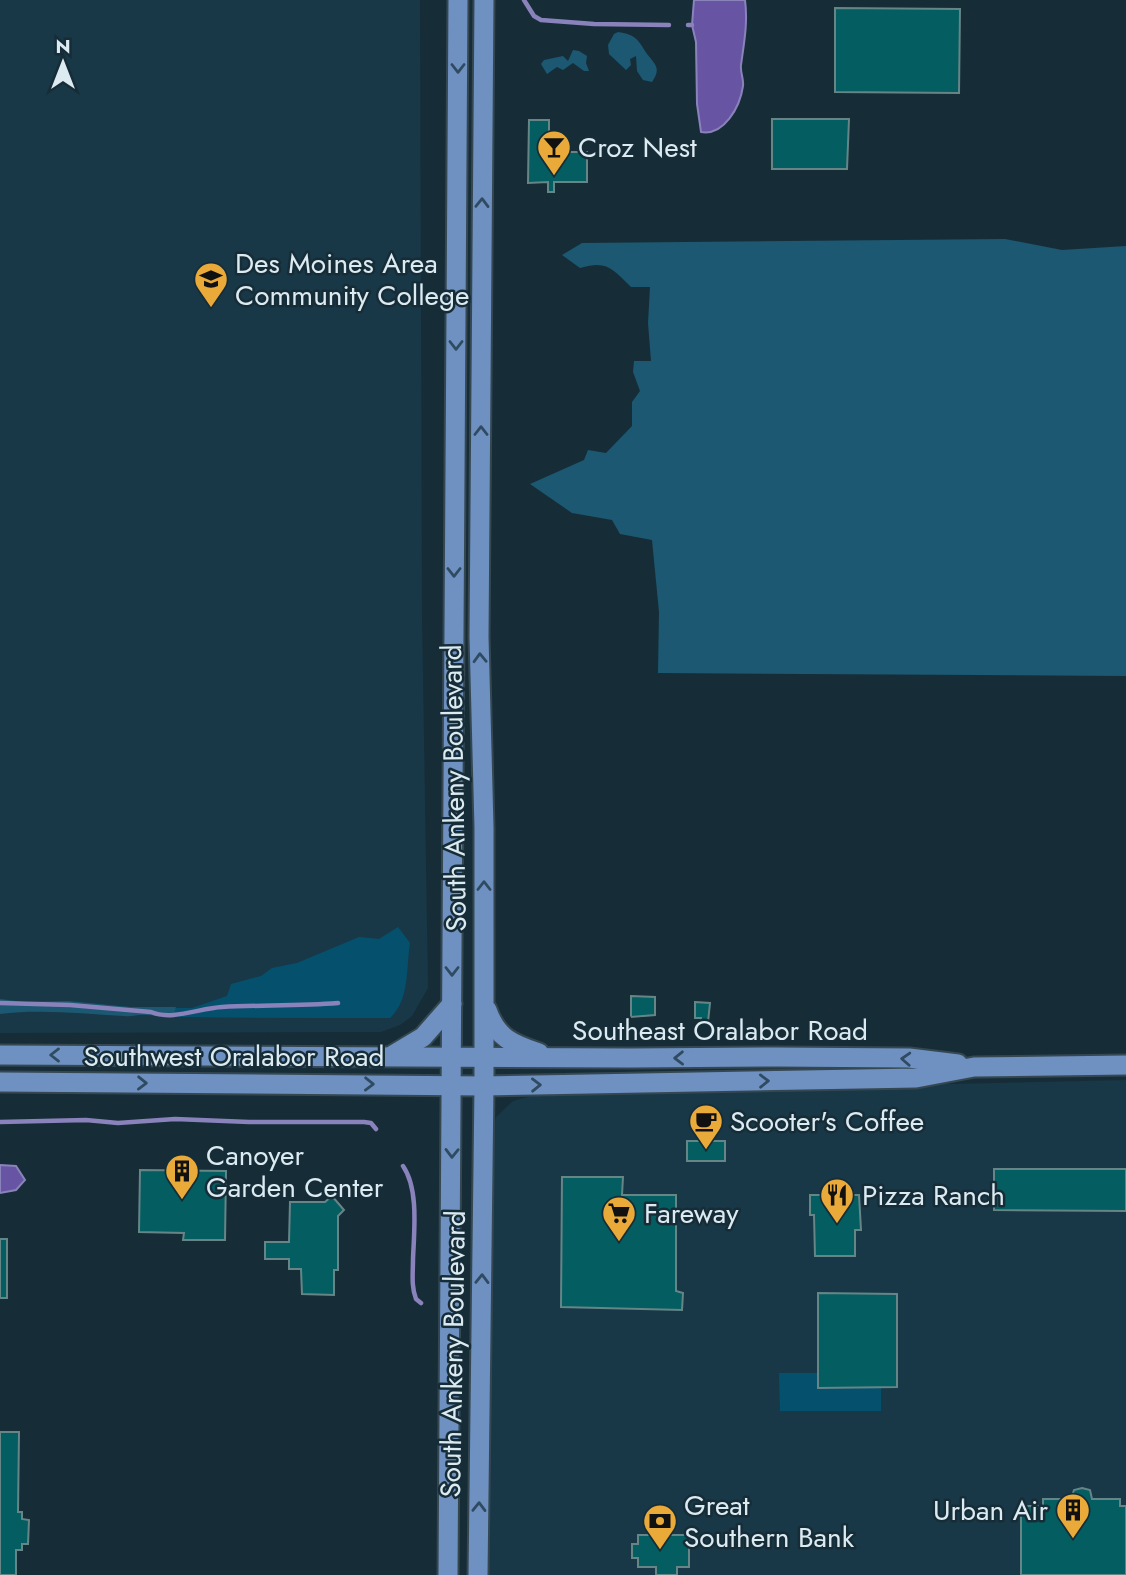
<svg xmlns="http://www.w3.org/2000/svg" width="1126" height="1575" viewBox="0 0 1126 1575" font-family="Jost,sans-serif">
<rect width="100%" height="100%" fill="#162d38"/>
<!-- built -->
<g fill="#183847">
<path d="M0,0H420L422,617L428,988L412,1016L400,1025L381,1032L0,1033Z"/>
<path d="M1126,1080V1575H485L489,1144L496,1117L513,1101L542,1093Z"/>
</g>
<!-- green -->
<g fill="#05516d">
<path d="M398,927L410,943C406,967 410,1000 390,1018C322,1018 254,1018 187,1017H176L171,1013L176,1008H192L227,996L231,984L261,976L272,968L297,963L359,937L379,939Z"/>
<path d="M779,1373H818V1388L881,1387V1411H780Z"/>
</g>
<!-- forest -->
<g fill="#1c5871">
<path d="M618,32C634,34 638,39 645,51C653,63 663,67 652,82L643,80L637,71L636,56L630,59L631,65L626,70L609,54L608,45L614,34Z"/>
<path d="M573,50L579,51L587,56L586,63L589,71H584L573,63L563,70L557,67L547,74L541,64L544,60L563,56L568,61Z"/>
<path d="M1005,239L1062,250L1126,246V676L658,673L659,612L652,540L620,534L612,520L572,513L530,484L584,460L588,450L606,453L632,426V402L640,391L633,372L634,361H651L648,323L650,287H631C612,269 608,260 580,268L562,255L582,243Z"/>
<path d="M0,999L24,1002L68,1001L130,1007H176L173,1017C163,1017 155,1015 146,1015C139,1014 132,1017 124,1016C82,1014 42,1009 0,1014Z"/>
</g>
<!-- water -->
<g fill="#6755a4" stroke="#8a82bb" stroke-width="2">
<path d="M694,0H745C748,23 744,43 741,65C740,72 744,79 743,86C740,107 724,136 701,132L697,104L696,42L692,25Z"/>
<path d="M0,1165L16,1166L25,1180L16,1190L0,1193Z"/>
</g>
<g fill="none" stroke-linecap="round" stroke-linejoin="round">
<!-- stream -->
<g stroke="#8a82bb" stroke-width="4.5">
<path d="M524,0L534,16L541,20L594,24L669,25"/>
<path d="M688,25H692"/>
<path d="M0,1003L70,1005L151,1012C172,1021 200,1008 222,1007C261,1005 299,1006 338,1003"/>
<path d="M0,1122L86,1120L118,1123L175,1119L249,1122H364L371,1123L376,1129"/>
<path d="M403,1166C419,1189 414,1232 413,1259C413,1273 411,1286 416,1299L421,1303"/>
</g>
</g>
<!-- building -->
<g fill="#035d61" stroke="#668587" stroke-width="2">
<path d="M835,8L960,9L959,93L835,92Z"/>
<path d="M772,119H849L847,169H772Z"/>
<path d="M529,120H549V152H587V182H554V192H548V182L528,183Z"/>
<path d="M631,996L655,997V1015L631,1017Z"/>
<path d="M695,1002L710,1003L708,1022H701V1018H695Z"/>
<rect x="687" y="1141" width="38" height="20"/>
<path d="M994,1169H1126V1211L994,1210Z"/>
<path d="M140,1170L226,1171L225,1240H183L184,1233L139,1232Z"/>
<path d="M562,1177H623L622,1195H676V1291L683,1293L682,1310L561,1307Z"/>
<path d="M810,1195H859L861,1230H855V1256H815L814,1215H810Z"/>
<path d="M332,1196L344,1210L338,1216V1270H334V1295L302,1294L301,1269H289V1259H265V1242H289L290,1202H325Z"/>
<rect x="0" y="1239" width="7" height="59"/>
<path d="M818,1293L897,1294V1387L818,1388Z"/>
<path d="M0,1432H19L18,1512H22V1519L29,1520L28,1544H22V1550H16V1575H0Z"/>
<path d="M1082,1488L1090,1490L1092,1499H1120V1506H1126V1575H1021V1506H1043V1499H1071L1074,1490Z"/>
<path d="M638,1535H689V1567H677V1575H656V1567H638V1558H632V1544H638Z"/>
</g>
<g fill="none" stroke-linecap="round" stroke-linejoin="round">
<!-- primary casing -->
<g stroke="#354852" stroke-width="23">
<g id="primary">
<path d="M487,1010C497,1038 512,1044 539,1053"/>
<path d="M0,1055L630,1058L777,1057L909,1058L958,1064"/>
<path d="M393,1055L423,1037L452,1004"/>
<path d="M0,1082L484,1086L916,1078L974,1067L1126,1065"/>
<path d="M448,1575L458,0"/>
<path d="M478,1575L484,1086V828L479,637L484,0"/>
</g>
</g>
<!-- primary -->
<use href="#primary" stroke="#6e91c2" stroke-width="19"/>
</g>
<!-- one-way arrows -->
<defs><path id="oneway-chevron" d="M-2-3.5L2.5 0L-2 3.5" fill="none" stroke-width="1.6" stroke-linecap="round" stroke-linejoin="round" transform="scale(1.75)"/></defs>
<g stroke="#304b61">
<use href="#oneway-chevron" transform="translate(458 68) rotate(90)"/>
<use href="#oneway-chevron" transform="translate(482 203) rotate(-89)"/>
<use href="#oneway-chevron" transform="translate(456 345) rotate(90)"/>
<use href="#oneway-chevron" transform="translate(481 431) rotate(-90)"/>
<use href="#oneway-chevron" transform="translate(454 572) rotate(90)"/>
<use href="#oneway-chevron" transform="translate(480 658) rotate(-92)"/>
<use href="#oneway-chevron" transform="translate(484 886) rotate(-90)"/>
<use href="#oneway-chevron" transform="translate(452 971) rotate(90)"/>
<use href="#oneway-chevron" transform="translate(55 1055) rotate(-180)"/>
<use href="#oneway-chevron" transform="translate(679 1058) rotate(179)"/>
<use href="#oneway-chevron" transform="translate(906 1059) rotate(-177)"/>
<use href="#oneway-chevron" transform="translate(764 1081) rotate(-1)"/>
<use href="#oneway-chevron" transform="translate(142 1083) rotate(1)"/>
<use href="#oneway-chevron" transform="translate(369 1084) rotate(1)"/>
<use href="#oneway-chevron" transform="translate(536 1085) rotate(-1)"/>
<use href="#oneway-chevron" transform="translate(452 1153) rotate(91)"/>
<use href="#oneway-chevron" transform="translate(482 1279) rotate(-89)"/>
<use href="#oneway-chevron" transform="translate(479 1507) rotate(-89)"/>
</g>
<!-- icons -->
<defs>
<g id="bar-pin" transform="scale(1.75)"><path d="M0 17L-7.5 6A9.5 9.5 0 1 1 7.5 6Z" fill="#eaaa39" stroke="#162d38"/><path d="M-6-5H6L.8 .8V4.5H3.5V6h-7V4.5H-.8V.8Z" fill="#111"/></g>
<g id="university-pin" transform="scale(1.75)"><path d="M0 17L-7.5 6A9.5 9.5 0 1 1 7.5 6Z" fill="#eaaa39" stroke="#162d38"/><path d="M0-5L7-2L0 1L-7-2ZM-4 1L0 2.5L4 1V4Q0 6-4 4Z" fill="#111"/></g>
<g id="cafe-pin" transform="scale(1.75)"><path d="M0 17L-7.5 6A9.5 9.5 0 1 1 7.5 6Z" fill="#eaaa39" stroke="#162d38"/><path d="M-5.5-4.5H6V0H3Q3 3.5 0 3.5H-2.5Q-5.5 3.5-5.5 0ZM3-3.2v2h1.7v-2ZM-6 4.5H4V6H-6Z" fill="#111"/></g>
<g id="building-pin" transform="scale(1.75)"><path d="M0 17L-7.5 6A9.5 9.5 0 1 1 7.5 6Z" fill="#eaaa39" stroke="#162d38"/><path d="M-4-6H4V6H1V3H-1V6H-4ZM-2.5-4.3h1.7v1.8h-1.7ZM.8-4.3h1.7v1.8H.8ZM-2.5-1h1.7V.8h-1.7ZM.8-1h1.7V.8H.8Z" fill="#111"/></g>
<g id="restaurant-pin" transform="scale(1.75)"><path d="M0 17L-7.5 6A9.5 9.5 0 1 1 7.5 6Z" fill="#eaaa39" stroke="#162d38"/><path d="M-5-6h1v4h1v-4h1v4h1v-4h1v5L-1.5 .5V6h-2V.5L-5-1ZM5-6V6H3V1.5H1.5Q1.5-4 5-6Z" fill="#111"/></g>
<g id="supermarket-pin" transform="scale(1.75)"><path d="M0 17L-7.5 6A9.5 9.5 0 1 1 7.5 6Z" fill="#eaaa39" stroke="#162d38"/><path d="M-6-5.5h2.5l.6 2H6L4.5 2H-2.5L-4.4-4H-6ZM-1.5 3.2a1.3 1.3 0 1 0 .1 0ZM3 3.2a1.3 1.3 0 1 0 .1 0Z" fill="#111"/></g>
<g id="bank-pin" transform="scale(1.75)"><path d="M0 17L-7.5 6A9.5 9.5 0 1 1 7.5 6Z" fill="#eaaa39" stroke="#162d38"/><path d="M-6-4H6V4H-6ZM0-2.3a2.3 2.3 0 1 0 0 4.6a2.3 2.3 0 1 0 0-4.6Z" fill="#111"/></g>
</defs>
<g fill-rule="evenodd">
<use href="#bar-pin" x="554" y="147"/>
<use href="#university-pin" x="211" y="279"/>
<use href="#cafe-pin" x="706" y="1121"/>
<use href="#building-pin" x="182" y="1171"/>
<use href="#restaurant-pin" x="837" y="1195"/>
<use href="#supermarket-pin" x="619" y="1213"/>
<use href="#building-pin" x="1073" y="1510"/>
<use href="#bank-pin" x="660" y="1521"/>
</g>
<g text-anchor="middle" dominant-baseline="central" stroke-width="5" stroke-linejoin="round" paint-order="stroke">
<!-- poi labels -->
<g font-size="28" fill="#dceaf2" stroke="#162d38" text-anchor="start">
<text x="578" y="147">Croz Nest</text>
<text x="235" y="263">Des Moines Area<tspan x="235" dy="32">Community College</tspan></text>
<text x="730" y="1121">Scooter's Coffee</text>
<text x="206" y="1155">Canoyer<tspan x="206" dy="32">Garden Center</tspan></text>
<text x="862" y="1195">Pizza Ranch</text>
<text x="644" y="1213">Fareway</text>
<text x="684" y="1505">Great<tspan x="684" dy="32">Southern Bank</tspan></text>
<text x="1048" y="1510" text-anchor="end">Urban Air</text>
</g>
<!-- street labels -->
<g font-size="28" fill="#dceaf2" stroke="#162d38">
<text transform="translate(454 788) rotate(-91)">South Ankeny Boulevard</text>
<text x="720" y="1030">Southeast Oralabor Road</text>
<text x="234" y="1056">Southwest Oralabor Road</text>
<text transform="translate(453 1354) rotate(-89)">South Ankeny Boulevard</text>
</g>
</g>
<!-- north arrow -->
<g transform="translate(63 63)" stroke="#162d38" stroke-width="5" paint-order="stroke">
<path d="M0-5L12 26L0 18L-12 26Z" fill="#dceaf2"/>
<text y="-10" font-size="19" font-weight="bold" text-anchor="middle" fill="#dceaf2">N</text>
</g>
</svg>
